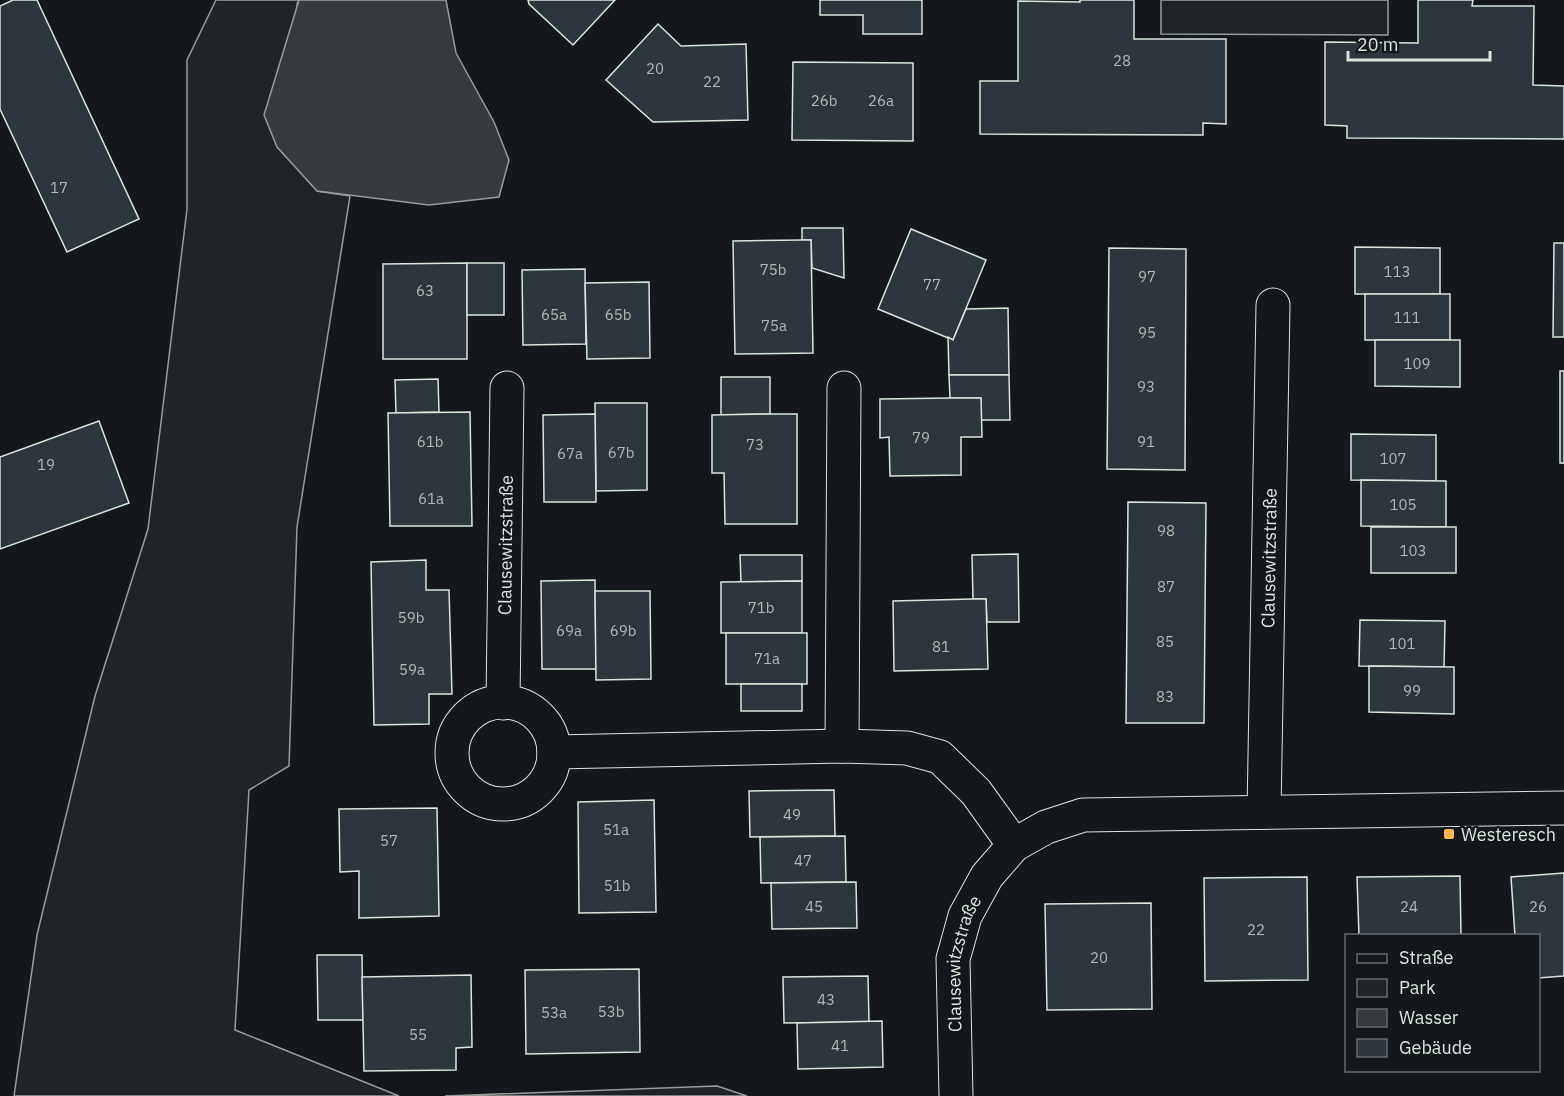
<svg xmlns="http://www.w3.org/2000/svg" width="1564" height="1096" viewBox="0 0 1564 1096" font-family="'IBM Plex Sans',sans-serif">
<rect width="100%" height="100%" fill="#14181c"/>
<!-- green -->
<g fill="#202428" stroke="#939e99" stroke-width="1.5">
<path d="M216,0H299L297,4L317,191L350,196L297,527L289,766L249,790L235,1030L399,1096H14L37,935L95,696L148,529L187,209V60Z"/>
<path d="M1161,0H1388V35L1161,34Z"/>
<path d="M717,1086L747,1096H445Z"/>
</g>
<!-- water -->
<path fill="#363b3e" stroke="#939e99" stroke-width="1.5" d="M299,0H446L456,53L494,122L509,160L499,197L429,205L317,191L277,147L264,115Z"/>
<!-- building -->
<g fill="#2c363c" stroke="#d8e6dc" stroke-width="1.5">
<path d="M13,0H37L139,219L67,252L0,109V6Z"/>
<path d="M528,0H615L573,45L529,4Z"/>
<path d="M820,0H922V34H863V15H820Z"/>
<path d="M1080,0H1134V39H1226V124L1203,123V135L980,134V81H1018V1L1080,2Z"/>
<path d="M1418,0H1473L1472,6H1534L1533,85L1564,86V139L1347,138V126L1325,125V42L1418,43Z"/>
<path d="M658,24L681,46L746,44L748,120L653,122L606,80Z"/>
<path d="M793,62L913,63V141L792,140Z"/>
<path d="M802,228H843L844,278L812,268L811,240H802Z"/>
<path d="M911,229L986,260L953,340L878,309Z"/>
<path d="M802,240H811L813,353L735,354L733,241Z"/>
<path d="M1554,243H1564V337H1553Z"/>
<path d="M1355,247L1440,248V294H1355Z"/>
<path d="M1109,248L1186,249L1185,470L1107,469Z"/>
<path d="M467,263V359H383V264Z"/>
<rect x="467" y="263" width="37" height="52"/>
<path d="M585,269L586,344L523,345L522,270Z"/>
<path d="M649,282L650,358L587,359L585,283Z"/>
<rect x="1365" y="294" width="85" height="46"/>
<path d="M1008,308L1009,375H949L948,337L953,340L966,309Z"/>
<path d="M1375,340H1460V387L1375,386Z"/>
<rect x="1560" y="371" width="4" height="92"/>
<path d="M949,375H1009L1010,420H981V398H950Z"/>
<path d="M721,377H770V414L721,415Z"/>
<path d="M438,379L439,412L396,413L395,380Z"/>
<path d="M950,398H981L982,437H961V475L890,476L889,437L880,438V399Z"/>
<path d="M595,403H647V490L596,491Z"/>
<path d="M470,412L472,526H390L388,413Z"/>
<path d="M595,414L596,502H544L543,415Z"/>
<path d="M770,414H797V524H725L724,473H712V415Z"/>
<path d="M99,421L129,503L0,549V457Z"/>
<path d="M1351,434L1436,435V481L1351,480Z"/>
<path d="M1361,480L1446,481V527L1361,526Z"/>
<path d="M1128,502L1206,503L1204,723H1126Z"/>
<rect x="1371" y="527" width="85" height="46"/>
<path d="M1018,554L1019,622H987L986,599H973L972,555Z"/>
<path d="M740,555H802V581L741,582Z"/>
<path d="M426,560V590H449L452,694H429V724L374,725L371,562Z"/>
<path d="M595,580L596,669H542L541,581Z"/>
<path d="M802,581V633H721V582Z"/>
<path d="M595,591H650L651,679L596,680Z"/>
<path d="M973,599H986L988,669L894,671L893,601Z"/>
<path d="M1360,620L1445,621L1444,667L1359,666Z"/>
<rect x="726" y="633" width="81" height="51"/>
<path d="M1369,666L1454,667V714L1369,712Z"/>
<rect x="741" y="684" width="61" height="27"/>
<path d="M834,790L835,836L750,837L749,791Z"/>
<path d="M654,800L656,912L579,913L578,802Z"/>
<path d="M437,808L439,916L359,918V871L340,872L339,809Z"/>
<path d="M845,836L846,882L761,883L760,837Z"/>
<path d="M1564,873V976L1538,978V936H1515L1511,877Z"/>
<path d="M1460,876L1461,936H1359L1357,877Z"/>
<path d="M1307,877L1308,980L1205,981L1204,878Z"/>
<path d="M856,882L857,928L772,929L771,883Z"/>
<path d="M1151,903L1152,1009L1047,1010L1045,904Z"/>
<path d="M317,955H362L363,1020H318Z"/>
<path d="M639,969L640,1052L526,1054L525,970Z"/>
<path d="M471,975L472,1047L456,1048V1070L364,1071L362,977Z"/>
<path d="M868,976L869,1022L784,1023L783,977Z"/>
<path d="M882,1021L883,1067L798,1069L797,1023Z"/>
</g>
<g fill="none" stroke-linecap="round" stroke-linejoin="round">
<!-- street casing -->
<g stroke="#d8e6dc" stroke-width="35">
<g id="street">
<circle cx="503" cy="753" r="51"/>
<path id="s1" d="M503,703L507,388"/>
<path d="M842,746L844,388"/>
<path d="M554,752L842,746L907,748L940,757L976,792L1014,845"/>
<path id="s2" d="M1264,812L1273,305"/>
<path id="s3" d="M956,1096L953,959L965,916L987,876L1014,845L1046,827L1083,815L1564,808"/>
</g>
</g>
<!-- street -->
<use href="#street" stroke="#14181c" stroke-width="33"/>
</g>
<!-- markers -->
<rect fill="#ffb74d" stroke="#14181c" stroke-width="2" x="1443" y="828" width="12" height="12" rx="3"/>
<g text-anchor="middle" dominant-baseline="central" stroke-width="4.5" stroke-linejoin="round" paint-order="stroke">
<!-- number labels -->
<g font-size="15" fill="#adbab4">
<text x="1122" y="60">28</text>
<text x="655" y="68">20</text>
<text x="712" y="81">22</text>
<text x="824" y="100">26b</text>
<text x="881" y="100">26a</text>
<text x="59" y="187">17</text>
<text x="773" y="269">75b</text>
<text x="1397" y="271">113</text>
<text x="1147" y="276">97</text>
<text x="932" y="284">77</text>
<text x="425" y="290">63</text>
<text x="554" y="314">65a</text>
<text x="618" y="314">65b</text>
<text x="1407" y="317">111</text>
<text x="774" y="325">75a</text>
<text x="1147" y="332">95</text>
<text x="1417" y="363">109</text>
<text x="1146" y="386">93</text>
<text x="921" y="437">79</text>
<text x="430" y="441">61b</text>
<text x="1146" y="441">91</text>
<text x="755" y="444">73</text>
<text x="621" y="452">67b</text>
<text x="570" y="453">67a</text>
<text x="1393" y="458">107</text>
<text x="46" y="464">19</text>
<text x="431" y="498">61a</text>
<text x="1403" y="504">105</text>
<text x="1166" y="530">98</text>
<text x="1413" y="550">103</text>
<text x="1166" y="586">87</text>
<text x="761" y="607">71b</text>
<text x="411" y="617">59b</text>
<text x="569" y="630">69a</text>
<text x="623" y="630">69b</text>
<text x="1165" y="641">85</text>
<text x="1402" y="643">101</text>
<text x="941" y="646">81</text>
<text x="767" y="658">71a</text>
<text x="412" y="669">59a</text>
<text x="1412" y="690">99</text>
<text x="1165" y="696">83</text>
<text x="792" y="814">49</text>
<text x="616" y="829">51a</text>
<text x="389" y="840">57</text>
<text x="803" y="860">47</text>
<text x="617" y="885">51b</text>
<text x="814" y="906">45</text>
<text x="1409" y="906">24</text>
<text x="1538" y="906">26</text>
<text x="1256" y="929">22</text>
<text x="1099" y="957">20</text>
<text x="826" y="999">43</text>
<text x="611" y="1011">53b</text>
<text x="554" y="1012">53a</text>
<text x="418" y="1034">55</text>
<text x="840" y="1045">41</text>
</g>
<!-- street labels -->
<g font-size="18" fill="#d8e6dc" stroke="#14181c">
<text stroke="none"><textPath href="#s1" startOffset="158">Clausewitzstraße</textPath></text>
<text stroke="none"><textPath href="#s2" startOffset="254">Clausewitzstraße</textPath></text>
<text stroke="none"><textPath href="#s3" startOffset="134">Clausewitzstraße</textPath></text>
</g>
<!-- poi labels -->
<g font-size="18" fill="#d8e6dc" stroke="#14181c" text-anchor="start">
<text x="1461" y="834">Westeresch</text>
</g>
</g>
<!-- legend -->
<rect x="1345" y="934" width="195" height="138" fill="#14181c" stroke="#626a69" stroke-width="1.5"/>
<rect x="1357" y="954" width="30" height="9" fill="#14181c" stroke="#626a69" stroke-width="1.5"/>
<text x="1399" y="964" font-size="18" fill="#d8e6dc">Straße</text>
<rect x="1357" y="979" width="30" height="18" fill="#202428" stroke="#626a69" stroke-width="1.5"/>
<text x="1399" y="994" font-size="18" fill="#d8e6dc">Park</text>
<rect x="1357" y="1009" width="30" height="18" fill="#363b3e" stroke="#626a69" stroke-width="1.5"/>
<text x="1399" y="1024" font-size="18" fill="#d8e6dc">Wasser</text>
<rect x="1357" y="1039" width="30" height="18" fill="#2c363c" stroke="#626a69" stroke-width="1.5"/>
<text x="1399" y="1054" font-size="18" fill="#d8e6dc">Gebäude</text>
<!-- scale -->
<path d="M1348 51v9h142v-9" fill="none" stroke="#d8e6dc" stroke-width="3"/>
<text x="1357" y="51" font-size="18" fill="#d8e6dc" stroke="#14181c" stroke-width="4.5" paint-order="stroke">20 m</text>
</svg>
